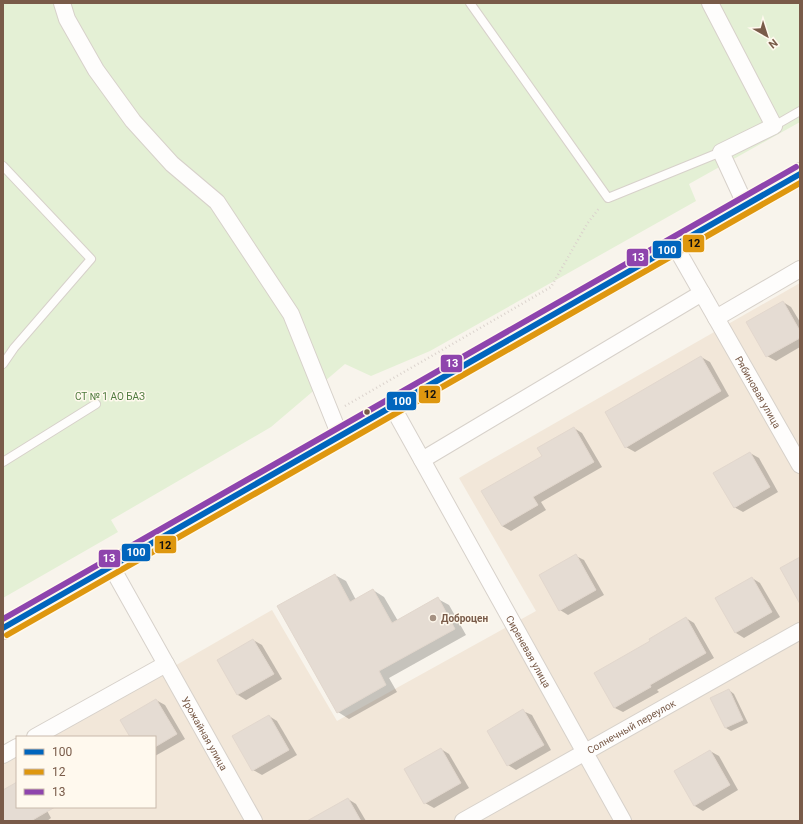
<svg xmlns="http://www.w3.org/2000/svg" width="803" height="824" viewBox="0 0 803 824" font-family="Roboto,sans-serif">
<rect width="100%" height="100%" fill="#f8f4ec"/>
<!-- residential -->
<path fill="#f2e7d9" d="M800,283V821H3V765L17,757V807H155V737H51L272,610L337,721L536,611L459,478Z"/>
<!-- green -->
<path fill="#e4f0d5" d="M3,3H800V122L689,184L696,201L430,351L371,376L345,364L271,427L111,520L118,532L3,598Z"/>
<!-- shadow -->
<g fill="#0003">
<path d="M783,302L791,307L800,322V347L776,361L767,356Z"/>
<path d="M701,357L710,362L729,396L635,452L626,447Z"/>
<path d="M574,428L582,433L602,467L541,502L546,510L511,531L502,526Z"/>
<path d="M750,453L759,458L778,492L743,512L734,507Z"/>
<path d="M576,556L584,560L604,595L568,615L560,610Z"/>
<path d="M335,575L346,581L356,600L373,590L384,597L398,621L438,599L449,605L466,635L389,678L397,692L349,719L338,712Z"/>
<path d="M752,578L760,583L780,617L744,638L736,633L716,599Z"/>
<path d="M686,618L694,623L714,658L657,690L659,692L623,712L615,708L652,641Z"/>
<path d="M253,640L262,645L282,679L246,700L238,695L218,661Z"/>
<path d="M729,690L734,694L748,723L731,731L726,728Z"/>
<path d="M156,700L165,705L185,739L155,756V737H131Z"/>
<path d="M523,711L532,715L551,750L516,770L508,765Z"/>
<path d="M269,716L277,721L297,755L262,775L253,770Z"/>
<path d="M441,749L449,754L469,788L434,808L425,803Z"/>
<path d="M710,751L719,756L738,790L703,811L695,806L675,771Z"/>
<path d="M17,783V807H45L51,818L47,821H3V791Z"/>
<path d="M348,799L356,804L366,821H313Z"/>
</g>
<!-- building -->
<g fill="#e5dcd3" stroke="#e2d7cd">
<path d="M783,301L800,331V338L766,357L746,322Z"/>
<path d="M701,356L721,391L625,448L605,412Z"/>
<path d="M574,427L594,462L533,497L538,505L502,526L481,491L542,456L537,448Z"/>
<path d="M750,452L770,487L734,508L713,473Z"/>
<path d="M576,554L596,590L559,611L539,575Z"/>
<path d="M800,557V604L780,568Z"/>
<path d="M335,574L350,602L373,589L392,623L438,597L455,629L379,671L386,685L337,713L277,606Z"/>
<path d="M752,577L772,612L735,633L715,598Z"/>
<path d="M686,617L706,653L650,685L651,687L614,708L594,673L650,641L649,639Z"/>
<path d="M253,639L274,674L237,695L217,660Z"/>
<path d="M729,689L743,720L725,728L710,698Z"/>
<path d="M156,699L177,734L155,747V737H130L120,720Z"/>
<path d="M523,709L544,745L507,766L487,731Z"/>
<path d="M269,715L289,750L252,771L232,736Z"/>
<path d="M441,748L461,783L424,804L404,769Z"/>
<path d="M710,750L730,785L694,806L674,771Z"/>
<path d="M17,782V807H55L31,821H3V790Z"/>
<path d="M348,798L361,821H307Z"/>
</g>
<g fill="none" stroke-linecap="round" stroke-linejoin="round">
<!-- service casing -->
<g stroke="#d7d1ca" stroke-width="10">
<g id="service">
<path d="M470,3L608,198L721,152"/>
<path d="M774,126L800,111"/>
<path d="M3,166L91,259L14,348L3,364"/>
<path d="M3,462L96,404"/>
</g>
</g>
<!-- minor casing -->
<g stroke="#d7d1ca" stroke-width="18">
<g id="minor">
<path d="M62,3L67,19L96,70L133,121L172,164L217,202L291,314L340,436"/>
<path d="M710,3L774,126L721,152L746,206"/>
<path id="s1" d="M675,246L800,465"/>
<path d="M716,318L800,269"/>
<path id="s2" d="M392,406L623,821"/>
<path d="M422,460L702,293"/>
<path id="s3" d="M111,566L254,821"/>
<path d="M35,737L166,664"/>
<path d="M3,755L17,747"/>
<path id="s4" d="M463,821L800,631"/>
</g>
</g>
<!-- secondary casing -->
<g stroke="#d8d0c8" stroke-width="24">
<path id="secondary" d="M3,628L800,174"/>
</g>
<!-- path -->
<path stroke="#dbd3cd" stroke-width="2.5" stroke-dasharray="1 3" stroke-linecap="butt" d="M345,406L551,287L587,224L600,207"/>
<!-- service -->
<use href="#service" stroke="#fefdfc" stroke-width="8"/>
<!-- minor -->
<use href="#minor" stroke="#fefdfc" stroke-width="16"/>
<!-- secondary -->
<use href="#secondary" stroke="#fefdfc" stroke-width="22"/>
<!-- bus-1 casing -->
<g stroke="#fff9ee" stroke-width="9">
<path id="bus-1" d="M3,628L800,174"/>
</g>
<!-- bus-2 casing -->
<g stroke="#fff9ee" stroke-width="9">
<path id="bus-2" d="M7,635L800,183"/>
</g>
<!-- bus-3 casing -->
<g stroke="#fff9ee" stroke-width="9">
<path id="bus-3" d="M3,619L796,167"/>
</g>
<!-- bus-1 -->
<use href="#bus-1" stroke="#0065bd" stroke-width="6"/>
<!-- bus-2 -->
<use href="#bus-2" stroke="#de970f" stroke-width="6"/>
<!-- bus-3 -->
<use href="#bus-3" stroke="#8e44ad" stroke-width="6"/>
</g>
<!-- markers -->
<circle fill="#795b49" stroke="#fff9ee" stroke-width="1.5" cx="367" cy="412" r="3.5"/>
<circle fill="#a59182" stroke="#fff9ee" stroke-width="1.5" cx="433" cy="618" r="4"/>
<g text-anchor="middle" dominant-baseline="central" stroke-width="3" stroke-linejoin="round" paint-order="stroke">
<!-- street labels -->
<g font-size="10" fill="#795b49" stroke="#fff9ee">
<text stroke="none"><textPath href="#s1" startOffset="168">Рябиновая улица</textPath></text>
<text stroke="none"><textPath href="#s2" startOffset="281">Сиреневая улица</textPath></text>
<text stroke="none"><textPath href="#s4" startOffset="193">Солнечный переулок</textPath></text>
<text stroke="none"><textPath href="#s3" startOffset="192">Урожайная улица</textPath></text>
</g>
<!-- park labels -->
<g font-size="10" fill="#4e7a3d" stroke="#fff9ee">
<text x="110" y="396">СТ № 1 АО БАЗ</text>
</g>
<!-- poi labels -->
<g font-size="10" font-weight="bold" fill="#795b49" stroke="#fff9ee" text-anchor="start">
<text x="441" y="618">Доброцен</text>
</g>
</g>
<g stroke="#fff9ee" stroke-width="1.5">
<rect x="682" y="234" width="23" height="19" rx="4" fill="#de970f"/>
<rect x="652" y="240" width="30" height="19" rx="4" fill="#0065bd"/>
<rect x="626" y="248" width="23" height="19" rx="4" fill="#8e44ad"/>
<rect x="440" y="354" width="23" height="19" rx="4" fill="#8e44ad"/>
<rect x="418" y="385" width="23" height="19" rx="4" fill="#de970f"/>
<rect x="386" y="391" width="31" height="20" rx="4" fill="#0065bd"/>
<rect x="154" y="535" width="23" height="19" rx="4" fill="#de970f"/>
<rect x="121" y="543" width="30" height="19" rx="4" fill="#0065bd"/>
<rect x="98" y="549" width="23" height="19" rx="4" fill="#8e44ad"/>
</g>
<g font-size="11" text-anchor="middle" font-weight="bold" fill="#fff">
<text x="667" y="254">100</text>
<text x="638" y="261">13</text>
<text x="452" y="367">13</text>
<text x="402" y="405">100</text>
<text x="136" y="556">100</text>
<text x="109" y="562">13</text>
</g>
<g font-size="11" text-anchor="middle" font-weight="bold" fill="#111">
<text x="694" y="247">12</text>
<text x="430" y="398">12</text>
<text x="165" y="549">12</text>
</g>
<!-- border -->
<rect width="803" height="824" fill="none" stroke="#795b49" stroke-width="8"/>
<!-- legend -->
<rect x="16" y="736" width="140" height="72" fill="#fff9ee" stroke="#c9baac"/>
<rect x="24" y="749" width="20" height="6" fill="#0065bd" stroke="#c9baac"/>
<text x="52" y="756" font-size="12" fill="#795b49">100</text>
<rect x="24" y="769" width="20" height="6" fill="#de970f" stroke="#c9baac"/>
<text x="52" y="776" font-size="12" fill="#795b49">12</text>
<rect x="24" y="789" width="20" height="6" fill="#8e44ad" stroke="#c9baac"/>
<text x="52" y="796" font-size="12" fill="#795b49">13</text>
<!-- north arrow -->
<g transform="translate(767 36) rotate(141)" stroke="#fff9ee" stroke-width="3" paint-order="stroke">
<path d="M0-3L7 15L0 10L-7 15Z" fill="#795b49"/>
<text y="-6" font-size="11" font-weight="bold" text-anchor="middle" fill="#795b49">N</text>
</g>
</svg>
